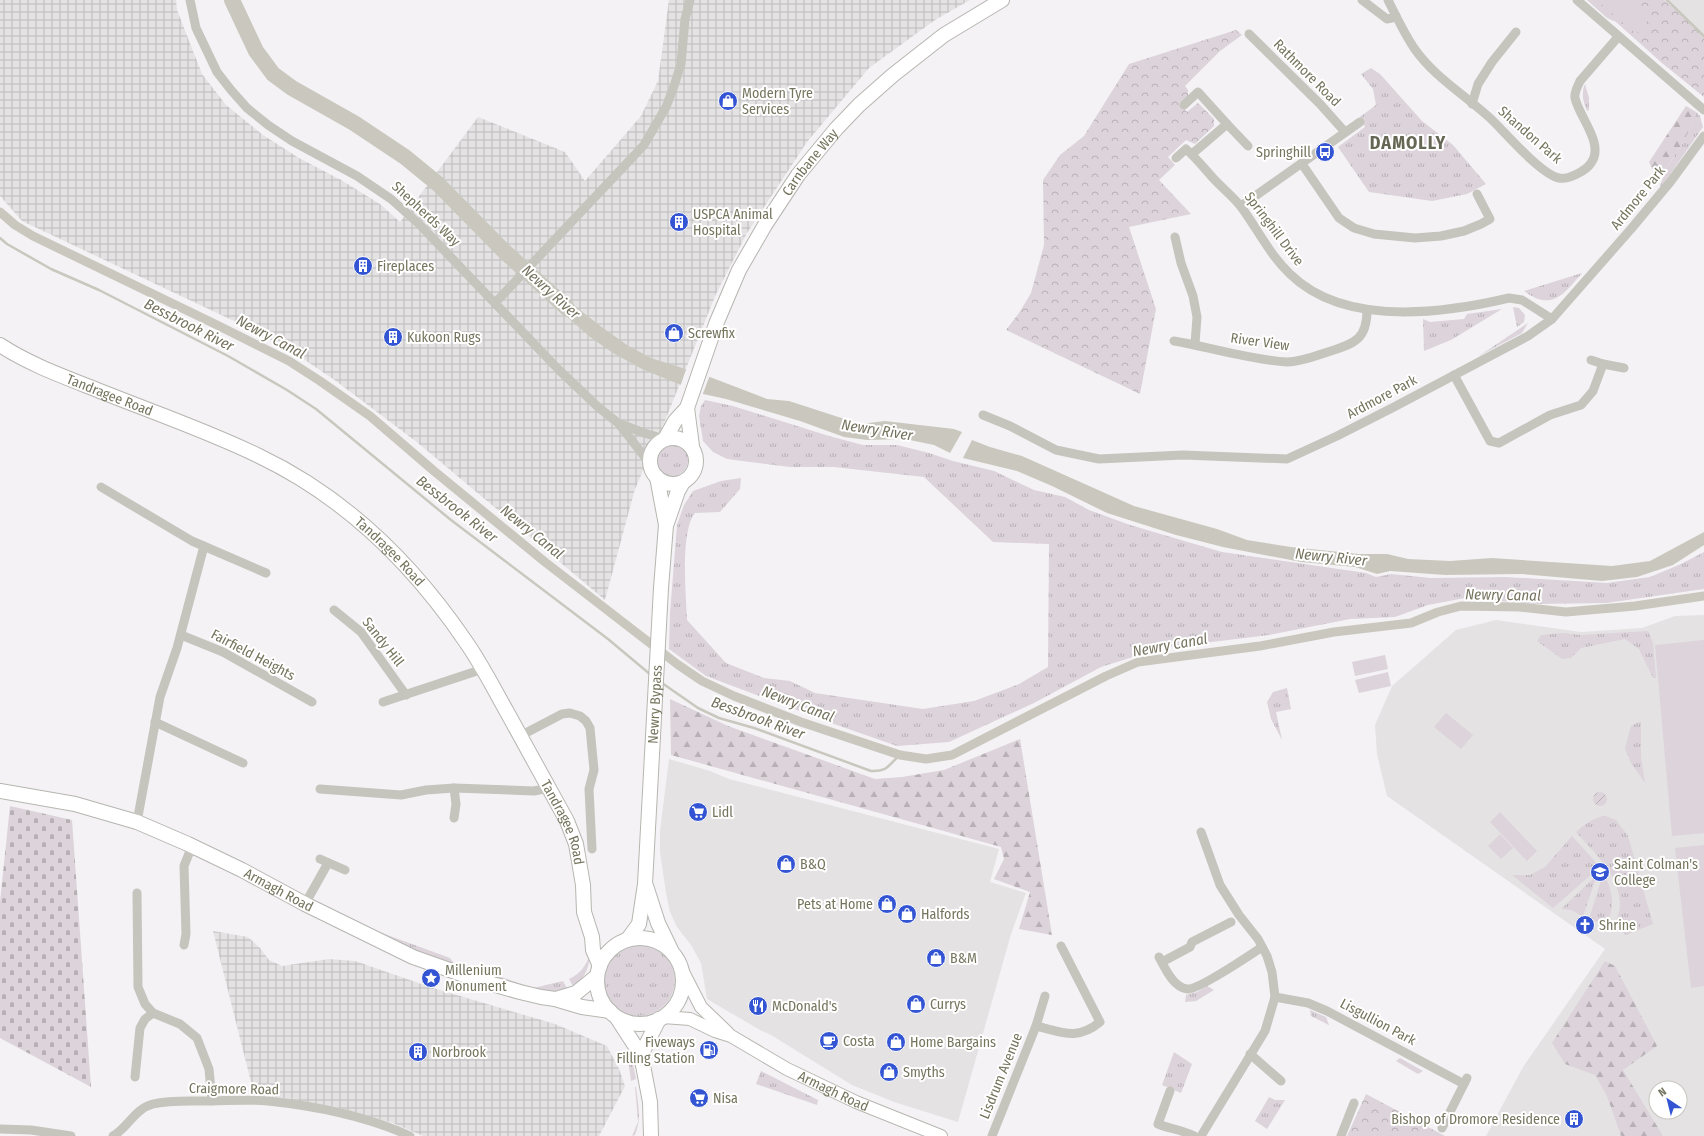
<svg xmlns="http://www.w3.org/2000/svg" width="1704" height="1136" viewBox="0 0 1704 1136" font-family="'Fira Sans Condensed',sans-serif">
<defs>
<pattern id="industrial-grid" width="8" height="8" patternUnits="userSpaceOnUse"><rect width="8" height="8" fill="#e4e2e3"/><path d="M0 4h8M4 0v8" fill="none" stroke="#bdbcbb"/></pattern>
<pattern id="grass-tufts" width="24" height="20" patternUnits="userSpaceOnUse"><rect width="24" height="20" fill="#dcd3db"/><path d="M3 7l-1-3M5 7V3M7 7l1-3M15 17l-1-3M17 17v-4M19 17l1-3" fill="none" stroke="#b7b0b5"/></pattern>
<pattern id="forest-firs" width="22" height="20" patternUnits="userSpaceOnUse"><rect width="22" height="20" fill="#dcd3db"/><path d="M5 1l3.5 6h-7zM16 11l3.5 6h-7z" fill="#b7b0b5"/></pattern>
<pattern id="cemetery-stones" width="16" height="16" patternUnits="userSpaceOnUse"><rect width="16" height="16" fill="#dcd3db"/><path d="M2 7V4a2 2 0 0 1 4 0v3zM10 15v-3a2 2 0 0 1 4 0v3z" fill="#b7b0b5"/></pattern>
<pattern id="park-crowns" width="20" height="18" patternUnits="userSpaceOnUse"><rect width="20" height="18" fill="#dcd3db"/><path d="M2 6a3 3 0 1 1 6 0M12 15a3 3 0 1 1 6 0" fill="none" stroke="#b7b0b5"/></pattern>
<pattern id="garden-furrows" width="10" height="10" patternUnits="userSpaceOnUse"><rect width="10" height="10" fill="#dcd3db"/><path d="M-1 1l2-2M0 10L10 0M9 11l2-2" fill="none" stroke="#b7b0b5"/></pattern>
</defs>
<rect width="100%" height="100%" fill="#f4f2f5"/>
<!-- built -->
<g fill="#e4e2e3" fill-rule="evenodd">
<path d="M1664,0H1704V34L1675,9Z"/>
<path d="M1704,615V1136H1486L1523,1067L1605,949L1387,796L1377,754L1375,725L1392,686L1456,630L1496,620L1581,632L1642,628L1675,616ZM1656,1088H1680V1112H1656Z"/>
<path d="M669,759L710,771L729,779L999,849L990,882L1026,893L1011,934L958,1122L894,1102L852,1085L771,1035L760,1030L707,999L701,963L691,945L677,927L670,912L666,893L660,852V831Z"/>
</g>
<!-- industrial -->
<g fill="url(#industrial-grid)">
<path d="M0,0H176L177,10L202,74L226,105L263,135L299,158L341,180L380,204L400,222L478,117L565,152L585,181L641,116L658,81L669,0H970L935,20L869,68L807,142L747,233L716,294L665,421L635,489L605,600L418,443L336,381L293,352L253,330L22,221L0,196Z"/>
<path d="M213,931L248,937L260,948L269,960L282,966L329,959L355,961L433,988L555,1024L607,1046L619,1069L625,1086L599,1136H423L393,1123L335,1107L254,1094Z"/>
</g>
<!-- grass -->
<g fill="url(#grass-tufts)">
<path d="M1371,68L1380,74L1422,121L1453,145L1486,184L1467,194L1432,201L1369,192L1338,147L1365,127L1360,117L1376,105L1373,89L1361,74Z"/>
<path d="M1585,84L1589,98V110L1587,111C1583,101 1581,94 1585,84Z"/>
<path d="M1696,112L1700,116L1703,127L1662,186H1660L1664,175L1662,174C1675,156 1690,133 1696,112Z"/>
<path d="M1582,273C1564,294 1552,312 1524,291Z"/>
<path d="M1513,307L1519,308L1525,315L1524,322L1517,327Z"/>
<path d="M1502,309L1451,340L1424,351L1423,319L1430,322L1464,319L1467,314Z"/>
<path d="M1528,323L1522,333L1479,356Z"/>
<path d="M705,400L733,406L829,436L863,445H897L929,453L953,461L994,471L1034,490L1065,497L1089,510L1130,525L1222,552L1366,573L1376,577L1391,574L1431,578L1505,577L1607,583L1650,577L1681,564L1704,552V589L1606,603L1534,604L1465,598L1428,605L1395,617L1350,619L1269,635L1163,648L1143,652L1133,657L1101,667L1034,703L949,742L897,746L837,725L706,676L669,649L670,613L677,525L684,505L693,491L721,481L741,478L740,489L720,512L695,513C680,531 686,596 687,620L726,663L764,678L790,681L815,693L923,709L974,701L1019,684L1048,667L1049,544L993,542L924,477L834,467H790L727,459L713,452L703,441L699,416L701,406Z"/>
<circle cx="672" cy="460" r="16"/>
<path d="M1648,631L1653,643L1656,678H1653L1639,649L1625,639L1581,648L1571,658L1562,659L1537,641L1541,635L1563,633L1581,635Z"/>
<path d="M1287,688L1291,709L1276,712L1282,740L1271,719L1267,702L1273,692Z"/>
<path d="M1641,721V757L1645,783L1631,763L1625,748L1631,726Z"/>
<path d="M1606,816L1616,820L1628,836L1653,924L1626,935L1615,924C1617,918 1620,911 1620,906C1620,874 1595,854 1576,832C1585,824 1594,817 1606,816Z"/>
<path d="M1572,836L1600,867L1553,908L1512,875H1530L1545,867Z"/>
<path d="M1603,874C1612,886 1616,908 1607,921L1597,922L1589,919Z"/>
<path d="M1597,875L1583,916L1571,910L1561,909Z"/>
<path d="M360,925L450,958L453,962L451,967Z"/>
<circle cx="639" cy="980" r="36"/>
<path d="M590,955C589,969 584,978 574,988L569,979C580,974 585,967 590,955Z"/>
<path d="M461,963L533,988L563,981L568,990L561,993H546L463,969L459,966Z"/>
<path d="M1207,986L1214,990L1196,1001L1185,1002L1186,995L1197,992Z"/>
<path d="M1310,1010L1326,1017L1329,1025L1311,1016Z"/>
<path d="M630,1049L636,1079L631,1081L627,1051Z"/>
<path d="M1174,1052L1192,1064L1181,1093L1162,1085Z"/>
<path d="M1400,1058L1423,1071L1418,1074L1396,1061Z"/>
<path d="M761,1071L818,1100L817,1105L756,1084Z"/>
<path d="M635,1087H636C638,1104 642,1119 635,1135L632,1136L638,1122Z"/>
<path d="M1269,1097L1275,1100H1285L1267,1129L1255,1121Z"/>
</g>
<!-- forest -->
<g fill="url(#forest-firs)">
<path d="M1686,106L1696,112C1691,133 1673,158 1661,176L1652,169L1649,162Z"/>
<path d="M670,699L728,726L875,779L902,777L944,770L1020,739L1052,935L1019,929L1030,892L994,879L1004,859L1001,847L671,755Z"/>
<path d="M1605,961L1615,966L1657,1046L1623,1070L1663,1136H1621L1607,1096L1595,1075L1565,1064L1552,1043Z"/>
</g>
<!-- cemetery -->
<path fill="url(#cemetery-stones)" d="M10,806L72,820L91,1087L0,1038V902Z"/>
<!-- park -->
<g fill="url(#park-crowns)">
<path d="M1587,0H1664L1704,34V97L1662,63L1616,22L1607,18Z"/>
<path d="M1236,30L1242,35L1220,51L1185,86L1188,90V96L1180,103L1187,112L1198,103L1214,119V126L1195,144L1186,140L1168,157L1175,165L1159,180L1191,214L1129,227L1156,309L1140,394L1006,330L1019,313L1031,293L1044,245L1043,180L1060,155L1084,136L1129,64Z"/>
<path d="M1366,1094L1445,1136H1347Z"/>
</g>
<!-- garden -->
<circle fill="url(#garden-furrows)" cx="1600" cy="799" r="7"/>
<!-- pitch -->
<g fill="#dcd3db">
<path d="M1597,0H1633L1652,16L1636,34Z"/>
<path d="M1704,640V833L1672,836L1655,645Z"/>
<path d="M1385,655L1388,669L1355,676L1352,662Z"/>
<path d="M1388,672L1391,686L1359,693L1355,680Z"/>
<path d="M1446,713L1473,735L1461,749L1434,727Z"/>
<path d="M1500,812L1537,851L1527,861L1490,822Z"/>
<path d="M1500,834L1513,848L1501,859L1488,846Z"/>
<path d="M1704,845V986L1691,988L1675,848Z"/>
</g>
<!-- water -->
<g fill="#cac8be">
<path d="M553,289L603,328L627,345L651,358L710,377L767,399L789,401L860,424L885,421L954,429L962,432L950,453L934,445L905,439L867,440L844,437L800,421L726,399L703,394L642,369L613,353L590,337L547,299Z"/>
<path d="M972,440L990,447L1022,456L1134,506L1217,529L1247,540L1291,547L1359,554H1387L1408,559L1450,561L1492,558L1612,566L1650,561L1704,532V545L1673,565L1637,577L1602,581L1522,574L1445,575L1390,571L1377,574L1355,567L1301,562L1223,547L1176,535L1107,513L1052,486L1017,471L963,458Z"/>
</g>
<!-- pier -->
<path fill="#f4f2f5" d="M687,367L710,375L702,396L680,387Z"/>
<g fill="none" stroke-linecap="round" stroke-linejoin="round">
<!-- stream -->
<g stroke="#cac8be" stroke-width="2.5">
<path d="M1667,0L1704,36"/>
<path d="M0,238L7,244L51,269L99,290L228,356L287,390L316,409L451,520L608,639L651,675"/>
<path d="M662,683L698,708L719,718L754,728L871,771C888,772 888,765 900,755"/>
</g>
<!-- canal -->
<path stroke="#cac8be" stroke-width="9" d="M0,212L15,225L33,236L217,325L289,361L320,381L370,416L434,471L545,562L677,664L702,681L734,696L801,722L900,755L926,759L952,755L1106,676L1138,662L1260,646L1334,632L1411,623L1438,612L1461,606L1519,607L1566,612L1635,606L1704,596"/>
<!-- river -->
<path stroke="#cac8be" stroke-width="16" d="M232,0L256,51L273,74L292,88L354,123L405,157L438,184L504,251L567,308"/>
<!-- major casing -->
<g stroke="#b7b7b0" stroke-width="14">
<g id="major">
<path d="M682,970L701,1007L728,1033"/>
<path id="s1" d="M663,1017L690,1019L715,1031L731,1036L787,1069L856,1102L941,1136"/>
</g>
</g>
<!-- highway casing -->
<g stroke="#b6b6b0" stroke-width="16">
<g id="highway">
<path id="s2" d="M0,345C29,364 62,376 95,389C149,411 206,430 259,456C345,497 413,564 466,642C482,665 494,689 507,712C527,749 547,785 567,821L576,844L583,885L584,912L592,937L593,950L600,966"/>
<path d="M687,408L692,446"/>
<circle cx="673" cy="461" r="23"/>
<path id="s3" d="M665,439L675,421L687,408L716,324L739,270L765,225L798,175L836,129L859,105L893,75L944,35L1002,0"/>
<path d="M667,523L678,491L683,482"/>
<path id="s4" d="M0,791L75,804L137,822L188,844L242,870L305,904L413,957L478,980L520,992L541,997L555,999L582,1007L610,1011"/>
<path d="M646,886L658,923L671,950"/>
<circle cx="640" cy="981" r="43"/>
<path id="s5" d="M628,939L639,924L645,884L661,588L666,525L657,477"/>
<path d="M556,999L576,993L597,976"/>
<path d="M617,1018L641,1055L650,1102L651,1136"/>
<path d="M641,1055L659,1019"/>
</g>
</g>
<!-- minor -->
<g stroke="#c5c5be" stroke-width="9">
<path d="M190,0L196,28L217,72L231,90L247,108L268,125L292,141L357,176L391,199L419,224L559,370L598,407L618,423L644,433L665,439"/>
<path d="M1362,0L1387,19L1392,18L1396,16"/>
<path d="M1388,0C1396,16 1404,33 1414,48C1434,77 1465,95 1490,118C1505,132 1540,174 1559,178C1568,180 1586,171 1591,163C1605,144 1579,117 1575,98C1574,92 1578,86 1580,81L1618,37"/>
<path d="M1577,0L1704,110"/>
<path d="M1249,34L1320,104L1345,132"/>
<path d="M1472,104L1478,84L1492,62L1516,32"/>
<path d="M1184,105L1198,92L1227,124L1192,154"/>
<path d="M1227,124L1248,146"/>
<path d="M1176,158L1186,149C1196,158 1204,168 1213,178C1222,188 1234,197 1242,208C1258,230 1270,255 1290,274C1344,327 1441,314 1509,298L1522,300L1552,319"/>
<path d="M1302,164L1339,218L1354,228L1374,234L1415,238L1441,236L1464,231L1481,224L1490,219L1477,194"/>
<path d="M1241,206L1360,122"/>
<path d="M1175,237L1181,263L1193,296L1197,317L1195,344"/>
<path d="M495,303L644,145L666,107L674,86L681,64L685,19L690,0"/>
<path d="M1174,341C1210,347 1250,360 1287,362C1302,362 1318,355 1331,351C1356,343 1367,338 1367,310"/>
<path d="M1591,360L1603,364"/>
<path d="M1454,375L1490,441L1499,443L1550,415L1581,405L1593,391L1603,364L1624,368"/>
<path d="M983,415L1010,426L1056,450L1099,459L1183,455L1287,459L1337,436L1394,407L1528,336L1552,319L1631,229L1671,181L1704,136"/>
<path d="M619,424L651,465"/>
<path d="M101,487L192,541L266,573"/>
<path d="M334,610L361,632L406,695"/>
<path d="M181,635L223,652L312,702"/>
<path d="M383,702L483,669"/>
<path d="M155,722L243,763"/>
<path d="M520,736L562,714L570,713L580,716L586,721L590,728L594,770L589,789L592,849"/>
<path d="M320,789L401,795L426,790L454,788L534,791L549,788"/>
<path d="M454,818L456,804L454,788"/>
<path d="M137,822L160,697L177,648L204,546"/>
<path d="M320,859L345,870"/>
<path d="M137,893L138,987L145,1004L153,1013L180,1024L197,1038L209,1069L212,1101"/>
<path d="M305,904L328,863"/>
<path d="M184,945L186,934L184,866L192,846"/>
<path d="M1159,957C1165,968 1173,987 1187,989C1198,990 1250,955 1262,947"/>
<path d="M1162,962L1190,947L1192,942L1231,922"/>
<path d="M1275,997L1308,1003L1327,1011L1464,1084"/>
<path d="M1036,1026C1062,1032 1077,1041 1100,1022L1061,946"/>
<path d="M1250,1054L1281,1081"/>
<path d="M135,1077L140,1028L145,1019L153,1013"/>
<path d="M1170,1091L1158,1124C1170,1129 1183,1130 1194,1136"/>
<path d="M1442,1128L1467,1078"/>
<path d="M0,1129L31,1130L71,1136"/>
<path d="M113,1136C128,1128 134,1109 153,1104C169,1100 188,1101 204,1101C225,1101 247,1099 268,1101C316,1106 366,1116 410,1136"/>
<path d="M992,1136L1036,1026L1045,996"/>
<path d="M1201,1136L1265,1031L1275,997L1272,972L1267,956L1258,939L1239,915L1220,885L1201,832"/>
<path d="M1341,1136L1354,1103"/>
</g>
<!-- major -->
<use href="#major" stroke="#fff" stroke-width="12"/>
<!-- highway -->
<use href="#highway" stroke="#fff" stroke-width="14"/>
</g>
<!-- icons -->
<defs>
<g id="shop-disc" transform="scale(1)"><circle r="9.5" fill="#3455d3" stroke="#fff"/><path d="M-5-2.5h2.3a2.7 3.5 0 0 1 5.4 0H5L5.5 6h-11ZM-1.5-2.5h3a1.5 2.3 0 0 0-3 0Z" fill="#fff"/></g>
<g id="bus-disc" transform="scale(1)"><circle r="9.5" fill="#3455d3" stroke="#fff"/><path d="M-5-6H5V4H4V6H2V4H-2V6H-4V4H-5ZM-3.5-4V0h7V-4ZM-3.5 1.2v1.5H-2V1.2ZM2 1.2v1.5H3.5V1.2Z" fill="#fff"/></g>
<g id="building-disc" transform="scale(1)"><circle r="9.5" fill="#3455d3" stroke="#fff"/><path d="M-4-6H4V6H1V3H-1V6H-4ZM-2.5-4.3h1.7v1.8h-1.7ZM.8-4.3h1.7v1.8H.8ZM-2.5-1h1.7V.8h-1.7ZM.8-1h1.7V.8H.8Z" fill="#fff"/></g>
<g id="supermarket-disc" transform="scale(1)"><circle r="9.5" fill="#3455d3" stroke="#fff"/><path d="M-6-5.5h2.5l.6 2H6L4.5 2H-2.5L-4.4-4H-6ZM-1.5 3.2a1.3 1.3 0 1 0 .1 0ZM3 3.2a1.3 1.3 0 1 0 .1 0Z" fill="#fff"/></g>
<g id="school-disc" transform="scale(1)"><circle r="9.5" fill="#3455d3" stroke="#fff"/><path d="M0-5L7-2L0 1L-7-2ZM-4 1L0 2.5L4 1V4Q0 6-4 4Z" fill="#fff"/></g>
<g id="church-disc" transform="scale(1)"><circle r="9.5" fill="#3455d3" stroke="#fff"/><path d="M-1.2-6h2.4v3.5h3.3v2.4h-3.3V6h-2.4V-.1h-3.3v-2.4h3.3Z" fill="#fff"/></g>
<g id="sight-disc" transform="scale(1)"><circle r="9.5" fill="#3455d3" stroke="#fff"/><path d="M0-6L1.8-2.2L6-1.7L2.9 1.2L3.7 5.4L0 3.3L-3.7 5.4L-2.9 1.2L-6-1.7L-1.8-2.2Z" fill="#fff"/></g>
<g id="restaurant-disc" transform="scale(1)"><circle r="9.5" fill="#3455d3" stroke="#fff"/><path d="M-5-6h1v4h1v-4h1v4h1v-4h1v5L-1.5 .5V6h-2V.5L-5-1ZM5-6V6H3V1.5H1.5Q1.5-4 5-6Z" fill="#fff"/></g>
<g id="cafe-disc" transform="scale(1)"><circle r="9.5" fill="#3455d3" stroke="#fff"/><path d="M-5.5-4.5H6V0H3Q3 3.5 0 3.5H-2.5Q-5.5 3.5-5.5 0ZM3-3.2v2h1.7v-2ZM-6 4.5H4V6H-6Z" fill="#fff"/></g>
<g id="fuel-disc" transform="scale(1)"><circle r="9.5" fill="#3455d3" stroke="#fff"/><path d="M-5.5-6h7V0h2V4h1.3V-2.5L3-4.5l.8-.8L6-3V5H2.5V1h-1V6h-7ZM-4.2-4.7v3.2H.2V-4.7Z" fill="#fff"/></g>
</defs>
<g fill-rule="evenodd">
<use href="#shop-disc" x="728" y="101"/>
<use href="#bus-disc" x="1325" y="152"/>
<use href="#building-disc" x="679" y="222"/>
<use href="#building-disc" x="363" y="266"/>
<use href="#shop-disc" x="674" y="333"/>
<use href="#building-disc" x="393" y="337"/>
<use href="#supermarket-disc" x="698" y="812"/>
<use href="#shop-disc" x="786" y="864"/>
<use href="#school-disc" x="1600" y="872"/>
<use href="#shop-disc" x="887" y="904"/>
<use href="#shop-disc" x="907" y="914"/>
<use href="#church-disc" x="1585" y="925"/>
<use href="#shop-disc" x="936" y="958"/>
<use href="#sight-disc" x="431" y="978"/>
<use href="#shop-disc" x="916" y="1004"/>
<use href="#restaurant-disc" x="758" y="1006"/>
<use href="#cafe-disc" x="829" y="1041"/>
<use href="#shop-disc" x="896" y="1042"/>
<use href="#fuel-disc" x="709" y="1050"/>
<use href="#building-disc" x="418" y="1052"/>
<use href="#shop-disc" x="889" y="1072"/>
<use href="#supermarket-disc" x="699" y="1098"/>
<use href="#building-disc" x="1574" y="1119"/>
</g>
<g text-anchor="middle" dominant-baseline="central" stroke-width="4" stroke-linejoin="round" paint-order="stroke">
<!-- street labels -->
<g font-size="14" fill="#75755e" stroke="#fff">
<text transform="translate(1307 73) rotate(45)">Rathmore Road</text>
<text transform="translate(1530 135) rotate(41)">Shandon Park</text>
<text stroke="none"><textPath href="#s3" startOffset="315">Carnbane Way</textPath></text>
<text transform="translate(1638 198) rotate(-51)">Ardmore Park</text>
<text transform="translate(426 214) rotate(43)">Shepherds Way</text>
<text transform="translate(1274 229) rotate(53)">Springhill Drive</text>
<text transform="translate(1260 342) rotate(8)">River View</text>
<text stroke="none"><textPath href="#s2" startOffset="121">Tandragee Road</textPath></text>
<text transform="translate(1382 397) rotate(-28)">Ardmore Park</text>
<text stroke="none"><textPath href="#s2" startOffset="445">Tandragee Road</textPath></text>
<text transform="translate(383 642) rotate(52)">Sandy Hill</text>
<text transform="translate(253 655) rotate(28)">Fairfield Heights</text>
<text stroke="none"><textPath href="#s5" startOffset="239">Newry Bypass</textPath></text>
<text stroke="none"><textPath href="#s2" startOffset="769">Tandragee Road</textPath></text>
<text stroke="none"><textPath href="#s4" startOffset="298">Armagh Road</textPath></text>
<text transform="translate(1378 1022) rotate(28)">Lisgullion Park</text>
<text transform="translate(1001 1076) rotate(-68)">Lisdrum Avenue</text>
<text transform="translate(234 1089) rotate(1)">Craigmore Road</text>
<text stroke="none"><textPath href="#s1" startOffset="188">Armagh Road</textPath></text>
</g>
<!-- poi labels -->
<g font-size="14" fill="#75755e" stroke="#fff" text-anchor="start">
<text x="742" y="93">Modern Tyre<tspan x="742" dy="16">Services</tspan></text>
<text x="1311" y="152" text-anchor="end">Springhill</text>
<text x="693" y="214">USPCA Animal<tspan x="693" dy="16">Hospital</tspan></text>
<text x="377" y="266">Fireplaces</text>
<text x="688" y="333">Screwfix</text>
<text x="407" y="337">Kukoon Rugs</text>
<text x="712" y="812">Lidl</text>
<text x="800" y="864">B&amp;Q</text>
<text x="1614" y="864">Saint Colman's<tspan x="1614" dy="16">College</tspan></text>
<text x="873" y="904" text-anchor="end">Pets at Home</text>
<text x="921" y="914">Halfords</text>
<text x="1599" y="925">Shrine</text>
<text x="950" y="958">B&amp;M</text>
<text x="445" y="970">Millenium<tspan x="445" dy="16">Monument</tspan></text>
<text x="930" y="1004">Currys</text>
<text x="772" y="1006">McDonald's</text>
<text x="843" y="1041">Costa</text>
<text x="695" y="1042" text-anchor="end">Fiveways<tspan x="695" dy="16">Filling Station</tspan></text>
<text x="910" y="1042">Home Bargains</text>
<text x="432" y="1052">Norbrook</text>
<text x="903" y="1072">Smyths</text>
<text x="713" y="1098">Nisa</text>
<text x="1560" y="1119" text-anchor="end">Bishop of Dromore Residence</text>
</g>
<!-- water labels -->
<g font-size="15" font-style="italic" fill="#76725e" stroke="#fff">
<text transform="translate(551 292) rotate(42)">Newry River</text>
<text transform="translate(189 325) rotate(27)">Bessbrook River</text>
<text transform="translate(271 337) rotate(28)">Newry Canal</text>
<text transform="translate(877 430) rotate(9)">Newry River</text>
<text transform="translate(457 509) rotate(38)">Bessbrook River</text>
<text transform="translate(532 532) rotate(39)">Newry Canal</text>
<text transform="translate(1331 557) rotate(6)">Newry River</text>
<text transform="translate(1503 595) rotate(1)">Newry Canal</text>
<text transform="translate(1170 645) rotate(-10)">Newry Canal</text>
<text transform="translate(798 704) rotate(21)">Newry Canal</text>
<text transform="translate(758 718) rotate(20)">Bessbrook River</text>
</g>
<!-- district labels -->
<g font-size="18" font-weight="bold" letter-spacing="1" fill="#666654" stroke="#fff">
<text x="1408" y="143">DAMOLLY</text>
</g>
</g>
<!-- north arrow -->
<g transform="translate(1668 1100) rotate(325)"><circle r="19" fill="#ffffff" stroke="#c8c8bf"/>
<path d="M0-3L7 15L0 10L-7 15Z" fill="#3455d3"/>
<text y="-6" font-size="11" font-weight="bold" text-anchor="middle" fill="#75755e">N</text>
</g>
</svg>
